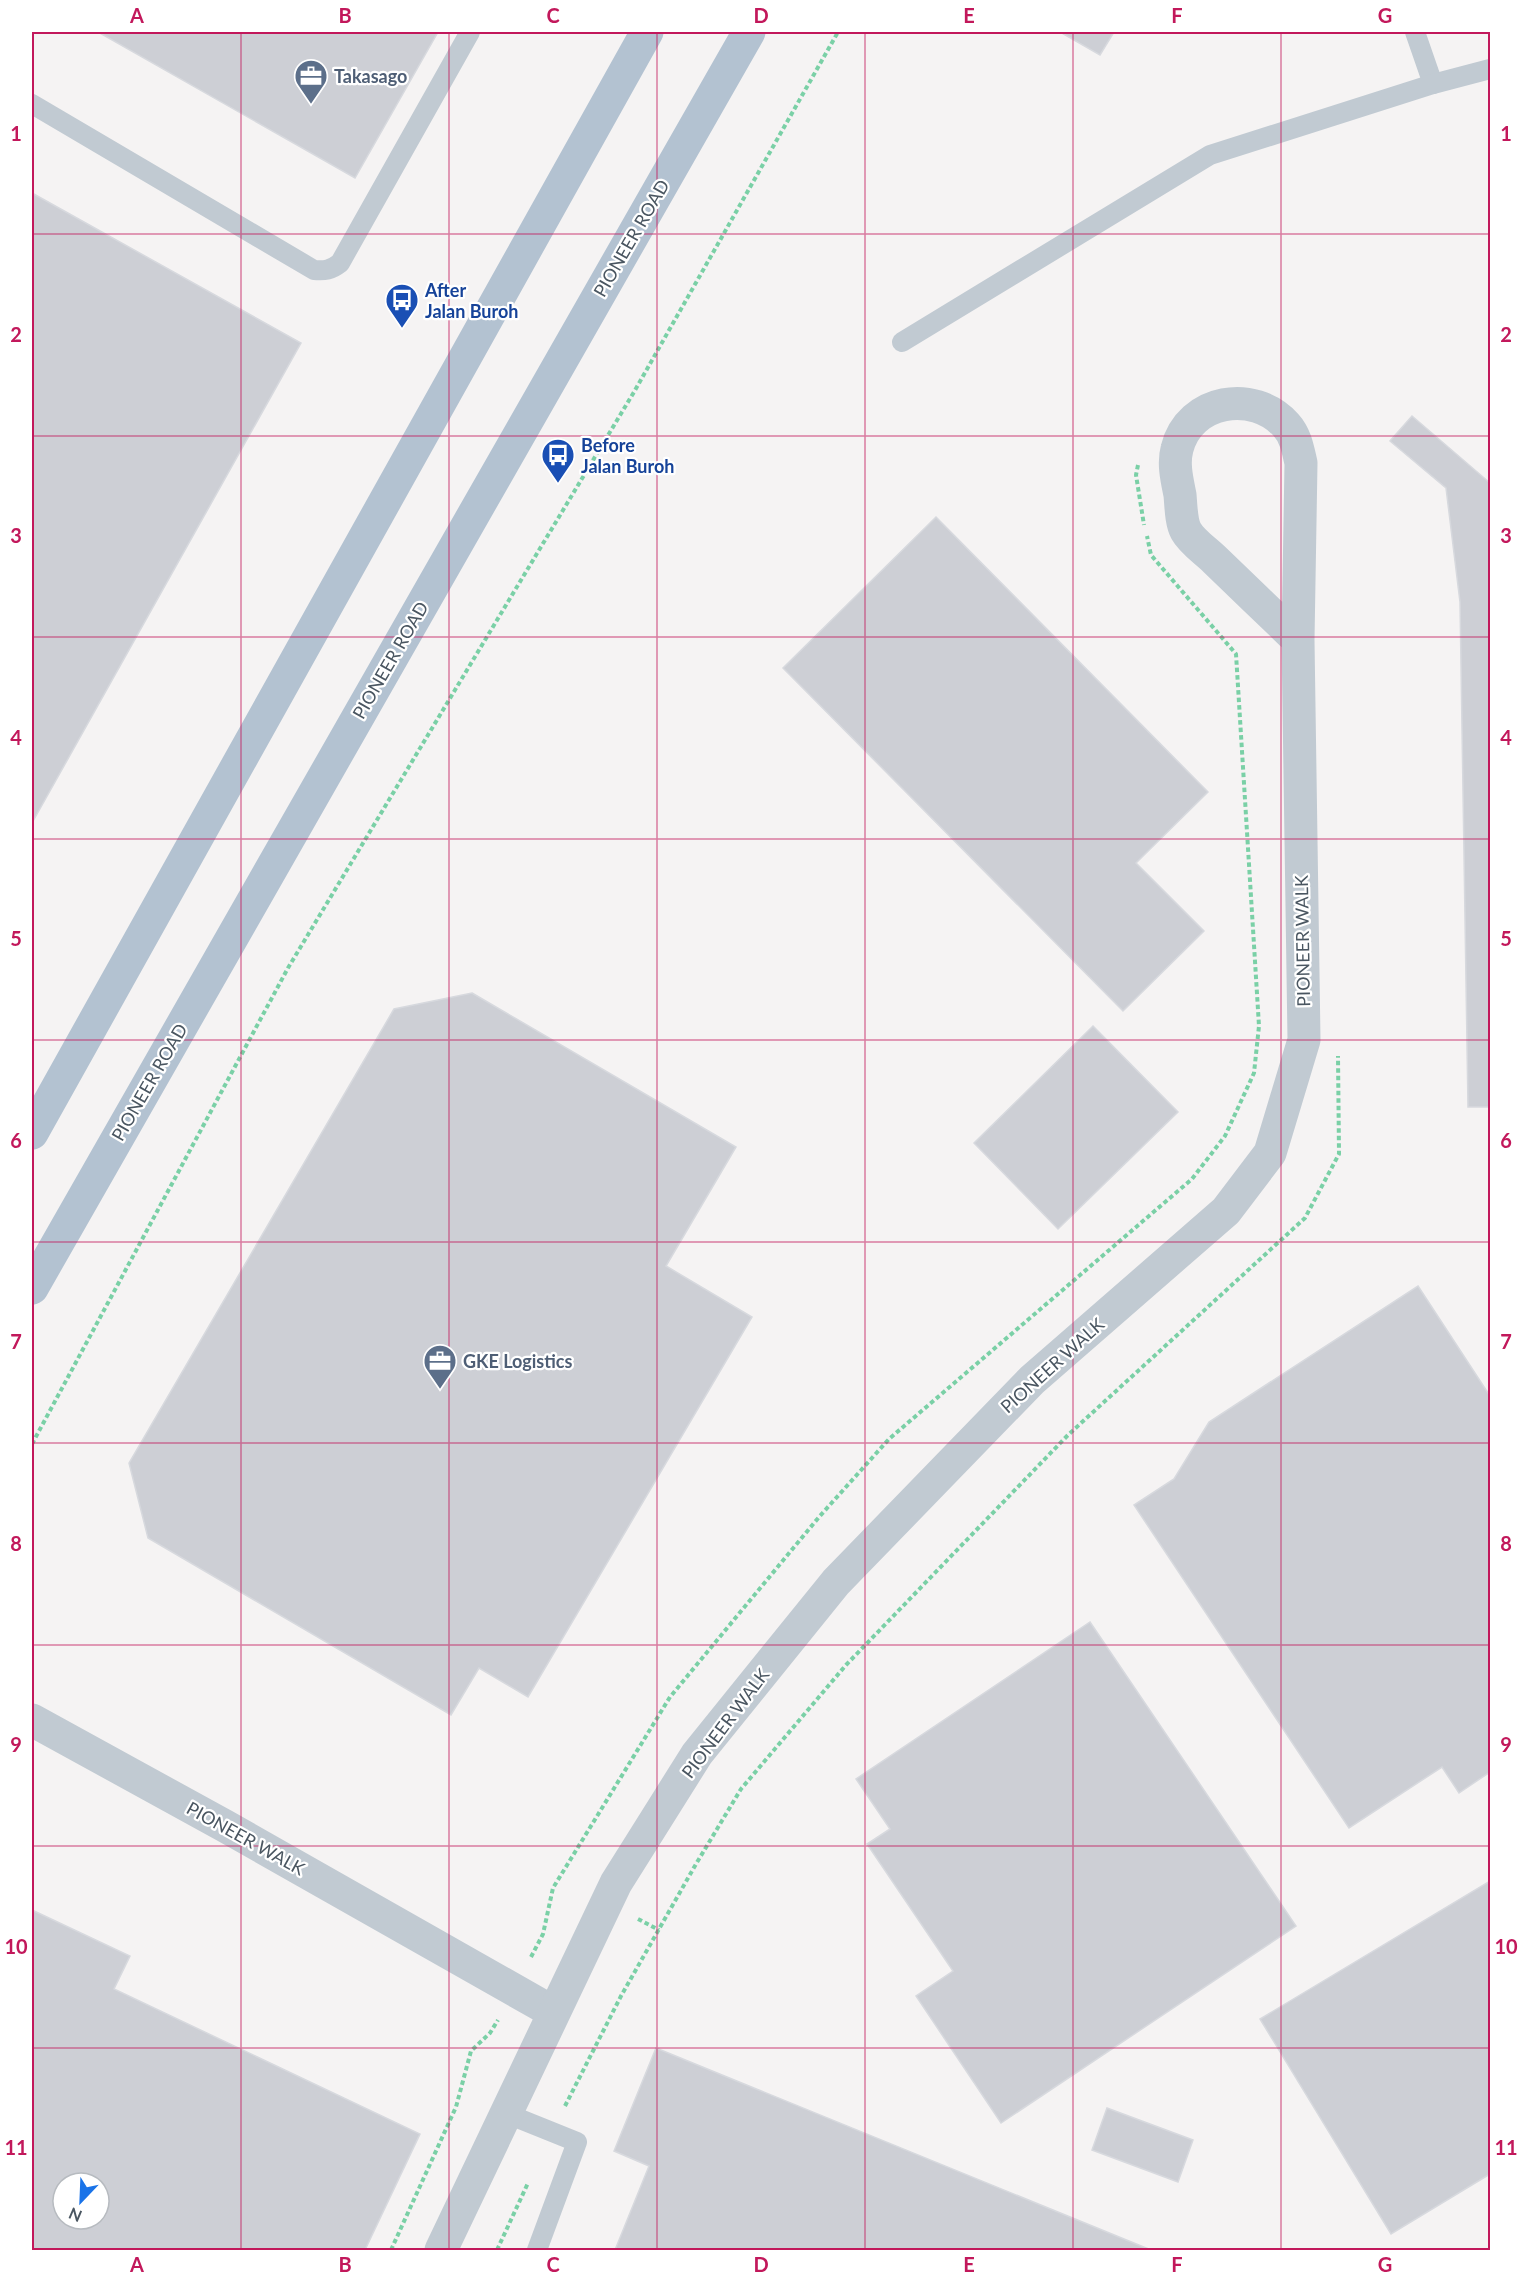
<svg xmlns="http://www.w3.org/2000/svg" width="1522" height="2282" viewBox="0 0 1522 2282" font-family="Lato,sans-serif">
<rect width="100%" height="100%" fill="#f5f3f3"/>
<!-- building -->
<g fill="#cdcfd5" stroke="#d7d9de" stroke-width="1.5" fill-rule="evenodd">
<path d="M98,32H438L355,178Z"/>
<path d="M1060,32H1114L1100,55Z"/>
<path d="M32,193L301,343L32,823Z"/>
<path d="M1412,416L1490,483V1107H1468L1460,602L1446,488L1390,441Z"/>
<path d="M936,517L1208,792L1136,863L1204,931L1123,1011L783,668Z"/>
<path d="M472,993L736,1147L666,1266L752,1317L528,1697L479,1668L451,1715L148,1538L129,1463L394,1009Z"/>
<path d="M1093,1026L1178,1112L1058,1229L974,1143Z"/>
<path d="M1418,1286L1490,1396V1772L1459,1793L1442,1767L1349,1828L1134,1505L1174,1479L1209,1422Z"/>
<path d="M1090,1622L1296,1926L1001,2123L916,1996L953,1971L867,1844L890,1829L856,1779Z"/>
<path d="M1490,1881V2174L1391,2234L1260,2019Z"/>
<path d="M32,1910L130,1956L114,1989L420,2134L365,2250H32ZM63,2183H99V2219H63Z"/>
<path d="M656,2048L1151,2250H615L649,2166L614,2151Z"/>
<path d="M1107,2108L1193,2140L1178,2182L1092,2150Z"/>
</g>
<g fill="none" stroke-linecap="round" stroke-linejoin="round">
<!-- path -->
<g stroke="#7ad0a6" stroke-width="4" stroke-dasharray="4.5 3" stroke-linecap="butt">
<path d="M1138,465L1136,475L1144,525"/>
<path d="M32,1444L288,968L634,392L838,32"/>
<path d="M638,1919L659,1930"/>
<path d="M531,1957L543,1934L553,1888L670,1697L819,1517L889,1439L1192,1179L1225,1136L1254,1073L1259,1026L1236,654L1151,555L1147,536"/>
<path d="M565,2106L621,1996L696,1864L741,1789L846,1665L1068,1435L1305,1218L1339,1154L1338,1056"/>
<path d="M391,2250L456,2107L471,2051L490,2033L498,2020"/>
<path d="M497,2250L528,2183"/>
</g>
<!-- service -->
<g stroke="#c1cad2" stroke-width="20">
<path d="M1415,32L1433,84"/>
<path d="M32,104L314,270C325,271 331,270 340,263L470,32"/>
<path d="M902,342L1210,155L1433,84L1490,69"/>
<path d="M505,2113L577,2142L537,2250"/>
</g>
<!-- minor -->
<g stroke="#c1cad2" stroke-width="33">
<path d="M32,1720L225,1826L553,2012"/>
<path d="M441,2250L616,1883L697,1754L836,1582L1032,1380L1226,1211L1270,1153L1304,1040L1298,640L1301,463C1298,450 1296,436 1286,425C1254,389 1189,399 1177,449C1173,464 1177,480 1180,495C1181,505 1181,522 1186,531C1192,542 1206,551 1215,560C1243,587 1270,613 1298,640"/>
</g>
<!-- primary -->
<g stroke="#b3c2d1" stroke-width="33">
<path d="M32,1133L647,32"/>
<path d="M32,1288L749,32"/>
</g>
</g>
<!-- grid -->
<path fill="none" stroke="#c2185b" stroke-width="1.5" stroke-opacity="0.55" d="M241,32V2250M449,32V2250M657,32V2250M865,32V2250M1073,32V2250M1281,32V2250M32,234H1490M32,436H1490M32,637H1490M32,839H1490M32,1040H1490M32,1242H1490M32,1443H1490M32,1645H1490M32,1846H1490M32,2048H1490"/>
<!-- icons -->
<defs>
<g id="office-pin" transform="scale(1.725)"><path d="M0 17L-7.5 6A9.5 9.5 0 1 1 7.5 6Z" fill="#5c6f8a" stroke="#fff"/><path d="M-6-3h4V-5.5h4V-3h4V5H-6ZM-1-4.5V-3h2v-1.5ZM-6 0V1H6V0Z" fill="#fff"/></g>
<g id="bus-pin" transform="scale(1.725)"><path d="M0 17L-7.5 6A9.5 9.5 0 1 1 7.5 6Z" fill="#1a4fb4" stroke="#fff"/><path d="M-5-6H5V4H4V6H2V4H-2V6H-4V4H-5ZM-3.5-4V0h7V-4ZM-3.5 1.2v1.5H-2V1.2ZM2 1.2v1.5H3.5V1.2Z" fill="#fff"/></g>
</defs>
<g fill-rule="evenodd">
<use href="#office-pin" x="311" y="76"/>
<use href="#bus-pin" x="402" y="300"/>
<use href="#bus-pin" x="558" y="455"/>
<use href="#office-pin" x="440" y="1361"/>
</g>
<g text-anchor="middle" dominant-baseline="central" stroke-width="4.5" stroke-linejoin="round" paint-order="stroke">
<!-- service labels -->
<g font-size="18" font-weight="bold" fill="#4e5e75" stroke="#fff" text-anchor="start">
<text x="334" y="76">Takasago</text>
<text x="463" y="1361">GKE Logistics</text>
</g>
<!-- street labels -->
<g font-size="18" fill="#4a5661" stroke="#fff">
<text transform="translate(631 238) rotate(-60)">PIONEER ROAD</text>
<text transform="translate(390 660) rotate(-60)">PIONEER ROAD</text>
<text transform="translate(1302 941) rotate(-91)">PIONEER WALK</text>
<text transform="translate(149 1082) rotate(-60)">PIONEER ROAD</text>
<text transform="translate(1052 1365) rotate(-42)">PIONEER WALK</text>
<text transform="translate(725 1723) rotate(-53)">PIONEER WALK</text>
<text transform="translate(246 1838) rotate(29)">PIONEER WALK</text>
</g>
<!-- transit labels -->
<g font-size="18" font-weight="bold" fill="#164399" stroke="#fff" text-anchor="start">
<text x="425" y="290">After<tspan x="425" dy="21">Jalan Buroh</tspan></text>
<text x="581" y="445">Before<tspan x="581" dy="21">Jalan Buroh</tspan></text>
</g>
</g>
<!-- border -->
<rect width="1522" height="2282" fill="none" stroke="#ffffff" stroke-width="66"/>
<!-- north arrow -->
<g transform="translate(81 2201) rotate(203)"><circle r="28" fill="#ffffff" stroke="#b7bbc0" stroke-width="1.5"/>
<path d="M0-4.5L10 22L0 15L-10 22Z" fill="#1a73e8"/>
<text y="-9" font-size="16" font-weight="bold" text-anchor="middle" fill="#4a5661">N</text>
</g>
<rect x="33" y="33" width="1456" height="2216" fill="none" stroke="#c2185b" stroke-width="2"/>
<g font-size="20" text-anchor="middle" font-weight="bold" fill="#c2185b">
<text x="137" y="23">A</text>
<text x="345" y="23">B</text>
<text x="553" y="23">C</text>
<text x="761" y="23">D</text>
<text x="969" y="23">E</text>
<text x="1177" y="23">F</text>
<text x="1385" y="23">G</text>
<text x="16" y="141">1</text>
<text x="1506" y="141">1</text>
<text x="16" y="342">2</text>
<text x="1506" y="342">2</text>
<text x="16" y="543">3</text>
<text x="1506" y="543">3</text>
<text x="16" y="745">4</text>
<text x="1506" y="745">4</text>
<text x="16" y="946">5</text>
<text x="1506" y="946">5</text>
<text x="16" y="1148">6</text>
<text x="1506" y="1148">6</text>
<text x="16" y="1349">7</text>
<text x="1506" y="1349">7</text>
<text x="16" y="1551">8</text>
<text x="1506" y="1551">8</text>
<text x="16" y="1752">9</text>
<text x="1506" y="1752">9</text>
<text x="16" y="1954">10</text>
<text x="1506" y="1954">10</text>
<text x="16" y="2155">11</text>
<text x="1506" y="2155">11</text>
<text x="137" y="2272">A</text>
<text x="345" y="2272">B</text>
<text x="553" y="2272">C</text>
<text x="761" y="2272">D</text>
<text x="969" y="2272">E</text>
<text x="1177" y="2272">F</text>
<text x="1385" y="2272">G</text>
</g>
</svg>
